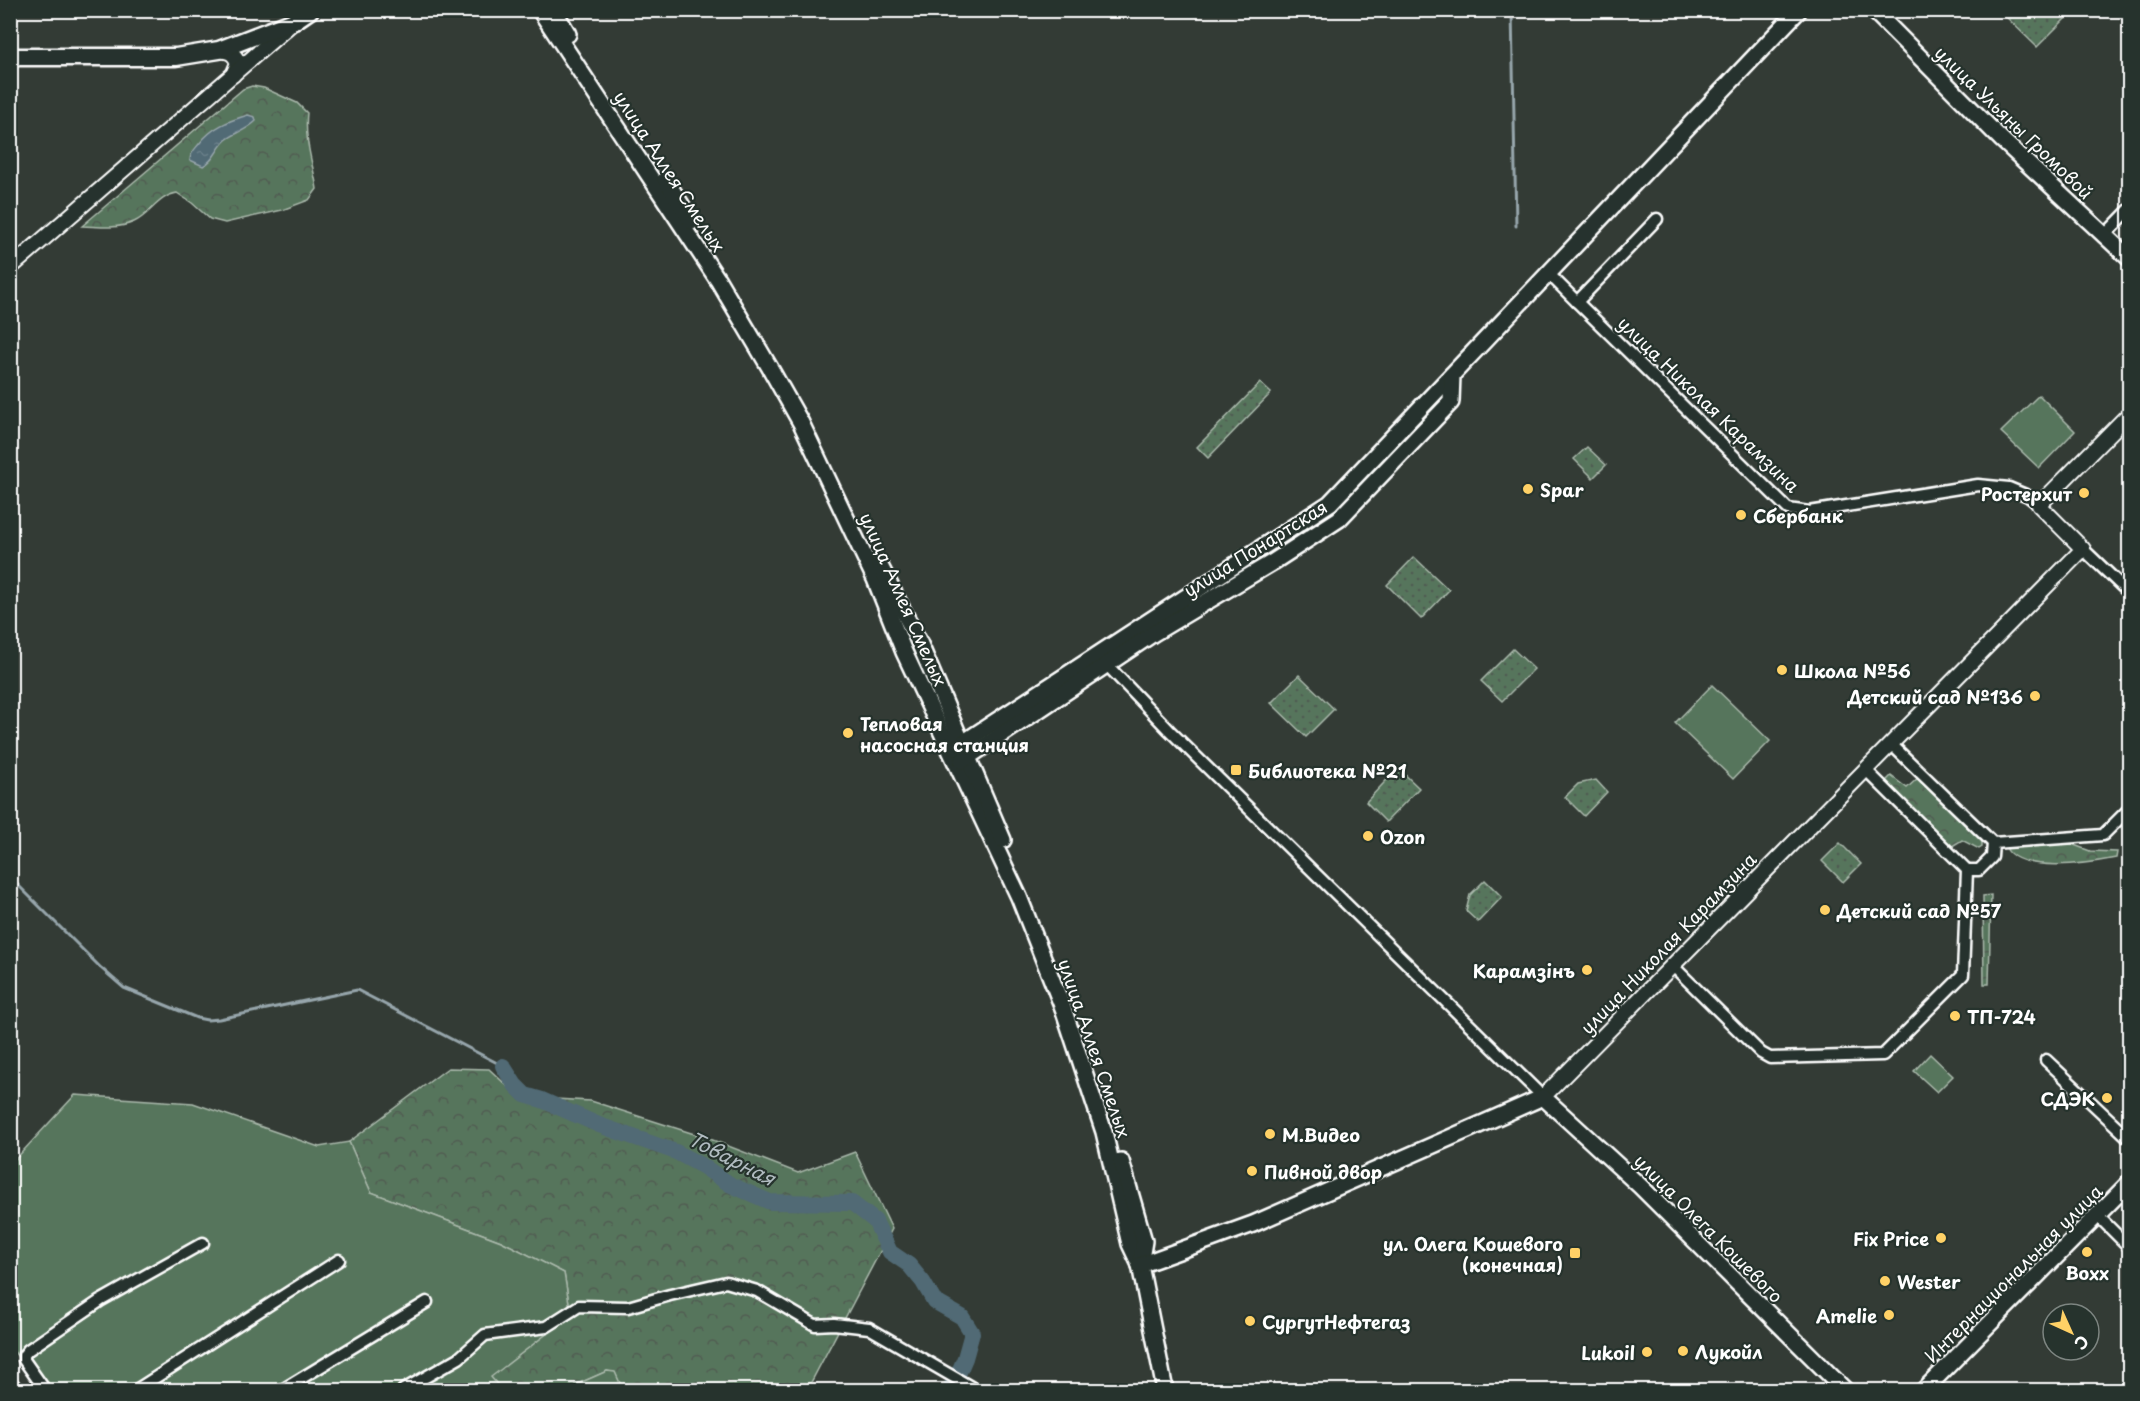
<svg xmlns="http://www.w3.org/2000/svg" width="2140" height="1401" viewBox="0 0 2140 1401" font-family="'Playpen Sans',sans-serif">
<defs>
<pattern id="grass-dots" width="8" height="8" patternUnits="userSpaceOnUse" patternTransform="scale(1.5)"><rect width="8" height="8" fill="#57745b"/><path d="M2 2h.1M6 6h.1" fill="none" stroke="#505c52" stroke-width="1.8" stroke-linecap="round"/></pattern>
<pattern id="forest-crowns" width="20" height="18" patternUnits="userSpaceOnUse" patternTransform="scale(1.5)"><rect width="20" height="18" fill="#57745b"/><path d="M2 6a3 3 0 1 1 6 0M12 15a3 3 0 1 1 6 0" fill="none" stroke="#505c52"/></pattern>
<pattern id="water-ripples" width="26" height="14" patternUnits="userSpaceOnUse" patternTransform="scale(1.5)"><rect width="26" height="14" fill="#516a75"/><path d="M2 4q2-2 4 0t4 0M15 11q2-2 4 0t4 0" fill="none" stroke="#6b808a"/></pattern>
</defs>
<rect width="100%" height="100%" fill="#333b35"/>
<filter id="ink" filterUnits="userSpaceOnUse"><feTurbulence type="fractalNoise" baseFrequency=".0167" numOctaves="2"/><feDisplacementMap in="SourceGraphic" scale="12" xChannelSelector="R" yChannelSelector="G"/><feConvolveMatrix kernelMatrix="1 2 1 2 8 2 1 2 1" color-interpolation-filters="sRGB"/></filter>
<g filter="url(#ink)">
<!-- grass -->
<g fill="url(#grass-dots)" stroke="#abbaad" stroke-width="1.5">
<path d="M2000,11V10L2073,11L2037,47Z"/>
<path d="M1260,383L1271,393L1208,458L1197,447Z"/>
<path d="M1587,447L1606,465L1593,478L1574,459Z"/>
<path d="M1414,557L1449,590L1421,619L1387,585Z"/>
<path d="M1513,649L1534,669L1502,701L1481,681Z"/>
<path d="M1299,675L1334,709L1306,737L1271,703Z"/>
<path d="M1398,768L1419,788L1386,822L1366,802Z"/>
<path d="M1596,780L1607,792L1584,816L1565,797L1578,784Z"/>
<path d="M1840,843L1861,864L1843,882L1822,861Z"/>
<path d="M1485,880L1502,897L1478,922L1466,911L1470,895Z"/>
</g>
<!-- forest -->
<g fill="url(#forest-crowns)" stroke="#abbaad" stroke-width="1.5">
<path d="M252,86L264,88L297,103L307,113C304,140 313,164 317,189L309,200L282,210L225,223L210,219L192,203L177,193C158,196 150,215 134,222C118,229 99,227 82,226L243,89Z"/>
<path d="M1891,776L1907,788L1919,777L1982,841V847L1979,849L1962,840L1949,848L1885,782Z"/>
<path d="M2066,842L2090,851L2117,852L2116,858C2091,863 2020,874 2006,848Z"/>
<path d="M1991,895L1989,984H1984L1983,896Z"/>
<path d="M448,1068L489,1069L519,1097L591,1101L710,1139L798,1173L855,1152L892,1229L807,1390H623L615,1373L607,1371L564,1390H502L490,1377L571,1315L564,1273L501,1241L371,1192L349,1142Z"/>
</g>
<!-- garden -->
<g fill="#57745b" stroke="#abbaad" stroke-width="1.5">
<path d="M2039,395L2075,431L2039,468L2001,432Z"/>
<path d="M1712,685L1770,741L1733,779L1675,723Z"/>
<path d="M1930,1054L1953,1076L1937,1092L1914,1071Z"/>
<path d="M75,1095L193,1103L319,1147L349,1142L371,1192L501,1241L564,1273L571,1315L491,1377L502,1390H40L11,1347L10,1165Z"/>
<path d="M607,1371L615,1372L623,1390H564Z"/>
</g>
<!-- water -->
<path fill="url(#water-ripples)" stroke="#97a6ac" stroke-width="1.5" d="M248,115L255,117L256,121C247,130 235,133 226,140C216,149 215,160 203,166L190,160C190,153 195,149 199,144C212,127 228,121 248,115Z"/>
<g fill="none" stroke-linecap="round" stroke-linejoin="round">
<!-- stream -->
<g stroke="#97a6ac" stroke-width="3">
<path d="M1512,10L1516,226"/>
<path d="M10,877L101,968L124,988L197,1018L207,1020L219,1019L357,990L503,1066"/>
</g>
<!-- river -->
<g stroke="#516a75" stroke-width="16">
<path d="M503,1066L515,1085L525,1095L542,1100L599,1125L676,1152L704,1167L731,1185L770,1202L852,1203L875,1221L890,1252L909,1265L923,1282L934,1301L962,1317L972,1333L965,1358L959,1372"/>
<path d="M949,1390L954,1383"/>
</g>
<!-- minor casing -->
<g stroke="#fff" stroke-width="15">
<g id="minor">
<path d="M1657,219L1577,302L1788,509L1809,512L1978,485L2009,488L2028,496L2039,505"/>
<path d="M2103,237L2130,209"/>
<path d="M1548,273L1577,302"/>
<path d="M2083,549L2130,594"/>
<path d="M1107,665L1169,730L1543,1097"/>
<path d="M1891,744L1993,843"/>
<path d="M1866,770L1967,870"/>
<path d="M1673,966L1761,1053L1770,1058L1883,1055L1963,975L1967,870H1979L1992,857L1993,843L2103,835L2130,808"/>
<path d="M2046,1060L2130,1139"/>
<path d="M2097,1215L2130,1248"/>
<path d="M45,1390L24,1360V1355L28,1350L100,1301L203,1243"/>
<path d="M136,1390L339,1260"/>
<path d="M282,1390L427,1302"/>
<path d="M403,1390L459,1358L485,1335L546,1327L579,1306L628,1307L670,1295L726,1282L757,1291L815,1325L834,1324L869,1328L976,1390"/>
</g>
</g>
<!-- tertiary casing -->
<g stroke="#fff" stroke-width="18">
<g id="tertiary">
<path d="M219,50C229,51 235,53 238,63L233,75"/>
<path d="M10,268L290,25"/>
<path d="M1543,1097L2083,549L2039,505L2130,413"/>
<path d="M10,1383L16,1390"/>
</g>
</g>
<!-- secondary casing -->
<g stroke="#fff" stroke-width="20">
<g id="secondary">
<path d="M540,10L718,280L770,368L801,423L875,579L904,652L1019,897L1063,1008L1104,1132L1130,1244L1140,1265L1165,1390"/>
<path d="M554,10L568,34"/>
<path d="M1873,10L2002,140L2130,259"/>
<path d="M665,179L692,222"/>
<path d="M879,564L919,642L1003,840"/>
<path d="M955,748L1330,503L1799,10"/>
<path d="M962,761L1154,633L1273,562L1339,519L1451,402L1452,375"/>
<path d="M1121,1161L1144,1241L1140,1265"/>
<path d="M1140,1265L1253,1224L1543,1097L1640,1186L1845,1390"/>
<path d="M1924,1390L2130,1182"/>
</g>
</g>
<!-- primary casing -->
<g stroke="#fff" stroke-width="21">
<path id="primary" d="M10,57H176L219,50L294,21L310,10"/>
</g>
<!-- minor -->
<use href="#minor" stroke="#26332d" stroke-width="10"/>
<!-- tertiary -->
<use href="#tertiary" stroke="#26332d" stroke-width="14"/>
<!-- secondary -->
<use href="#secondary" stroke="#26332d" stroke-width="15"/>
<!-- primary -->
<use href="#primary" stroke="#26332d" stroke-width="16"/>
</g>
</g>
<!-- markers -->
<g fill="#ffd166" stroke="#26332d" stroke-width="2">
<circle cx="1528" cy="489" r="6"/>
<circle cx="2084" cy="493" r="6"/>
<circle cx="1741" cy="515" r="6"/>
<circle cx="1782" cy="670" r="6"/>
<circle cx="2035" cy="696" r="6"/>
<circle cx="848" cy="733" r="6"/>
<rect x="1230" y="764" width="12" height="12" rx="3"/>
<circle cx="1368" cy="836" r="6"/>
<circle cx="1825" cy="910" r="6"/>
<circle cx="1587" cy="970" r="6"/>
<circle cx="1955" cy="1016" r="6"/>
<circle cx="2107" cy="1098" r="6"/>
<circle cx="1270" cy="1134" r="6"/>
<circle cx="1252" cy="1171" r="6"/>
<circle cx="1941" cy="1238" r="6"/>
<circle cx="2087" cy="1252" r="6"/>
<rect x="1569" y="1247" width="12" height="12" rx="3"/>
<circle cx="1885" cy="1281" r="6"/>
<circle cx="1889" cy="1315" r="6"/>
<circle cx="1250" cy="1321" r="6"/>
<circle cx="1683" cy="1351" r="6"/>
<circle cx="1647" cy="1352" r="6"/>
</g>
<g text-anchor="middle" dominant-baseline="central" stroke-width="4.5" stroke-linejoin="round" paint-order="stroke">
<!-- street labels -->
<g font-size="18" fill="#fff" stroke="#26332d">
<text transform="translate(2014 122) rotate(44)">улица Ульяны Громовой</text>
<text transform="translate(670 171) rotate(57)">улица Аллея Смелых</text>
<text transform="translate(1709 404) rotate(44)">улица Николая Карамзина</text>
<text transform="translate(1255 548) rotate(-32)">улица Понартская</text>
<text transform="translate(904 599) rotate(66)">улица Аллея Смелых</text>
<text transform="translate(1668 943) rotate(-46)">улица Николая Карамзина</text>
<text transform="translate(1095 1048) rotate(71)">улица Аллея Смелых</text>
<text transform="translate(1709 1228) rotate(45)">улица Олега Кошевого</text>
<text transform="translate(2013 1273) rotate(-45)">Интернациональная улица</text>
</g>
<!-- poi labels -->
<g font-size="18" font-weight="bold" fill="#fff" stroke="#26332d" text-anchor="start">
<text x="1540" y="489">Spar</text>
<text x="2072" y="493" text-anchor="end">Ростерхит</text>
<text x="1753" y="515">Сбербанк</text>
<text x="1794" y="670">Школа №56</text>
<text x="2023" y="696" text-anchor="end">Детский сад №136</text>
<text x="860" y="723">Тепловая<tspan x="860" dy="21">насосная станция</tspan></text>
<text x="1248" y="770">Библиотека №21</text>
<text x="1380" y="836">Ozon</text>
<text x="1837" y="910">Детский сад №57</text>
<text x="1575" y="970" text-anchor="end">Карамзiнъ</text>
<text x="1967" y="1016">ТП-724</text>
<text x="2095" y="1098" text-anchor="end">СДЭК</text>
<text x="1282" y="1134">M.Видео</text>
<text x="1264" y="1171">Пивной двор</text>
<text x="1929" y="1238" text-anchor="end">Fix Price</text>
<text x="1563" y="1243" text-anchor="end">ул. Олега Кошевого<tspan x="1563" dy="21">(конечная)</tspan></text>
<text x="2087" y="1272" text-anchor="middle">Boxx</text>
<text x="1897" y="1281">Wester</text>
<text x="1877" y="1315" text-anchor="end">Amelie</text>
<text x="1262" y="1321">СургутНефтегаз</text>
<text x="1695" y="1351">Лукойл</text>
<text x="1635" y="1352" text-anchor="end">Lukoil</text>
</g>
<!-- water labels -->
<g font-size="20" font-style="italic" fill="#b1bcc1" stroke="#26332d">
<text transform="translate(732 1158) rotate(27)">Товарная</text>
</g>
</g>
<!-- margin -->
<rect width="2140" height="1401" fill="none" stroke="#26332d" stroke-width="36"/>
<rect x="18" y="18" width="2104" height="1365" fill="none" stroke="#fff" stroke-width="2" filter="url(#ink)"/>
<!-- north arrow -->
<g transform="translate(2071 1332) rotate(135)"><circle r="28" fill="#26332d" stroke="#7d8581" stroke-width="1.5"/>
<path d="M0-4.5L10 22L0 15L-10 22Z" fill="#ffd166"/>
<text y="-9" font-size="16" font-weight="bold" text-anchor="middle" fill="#ffffff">С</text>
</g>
</svg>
